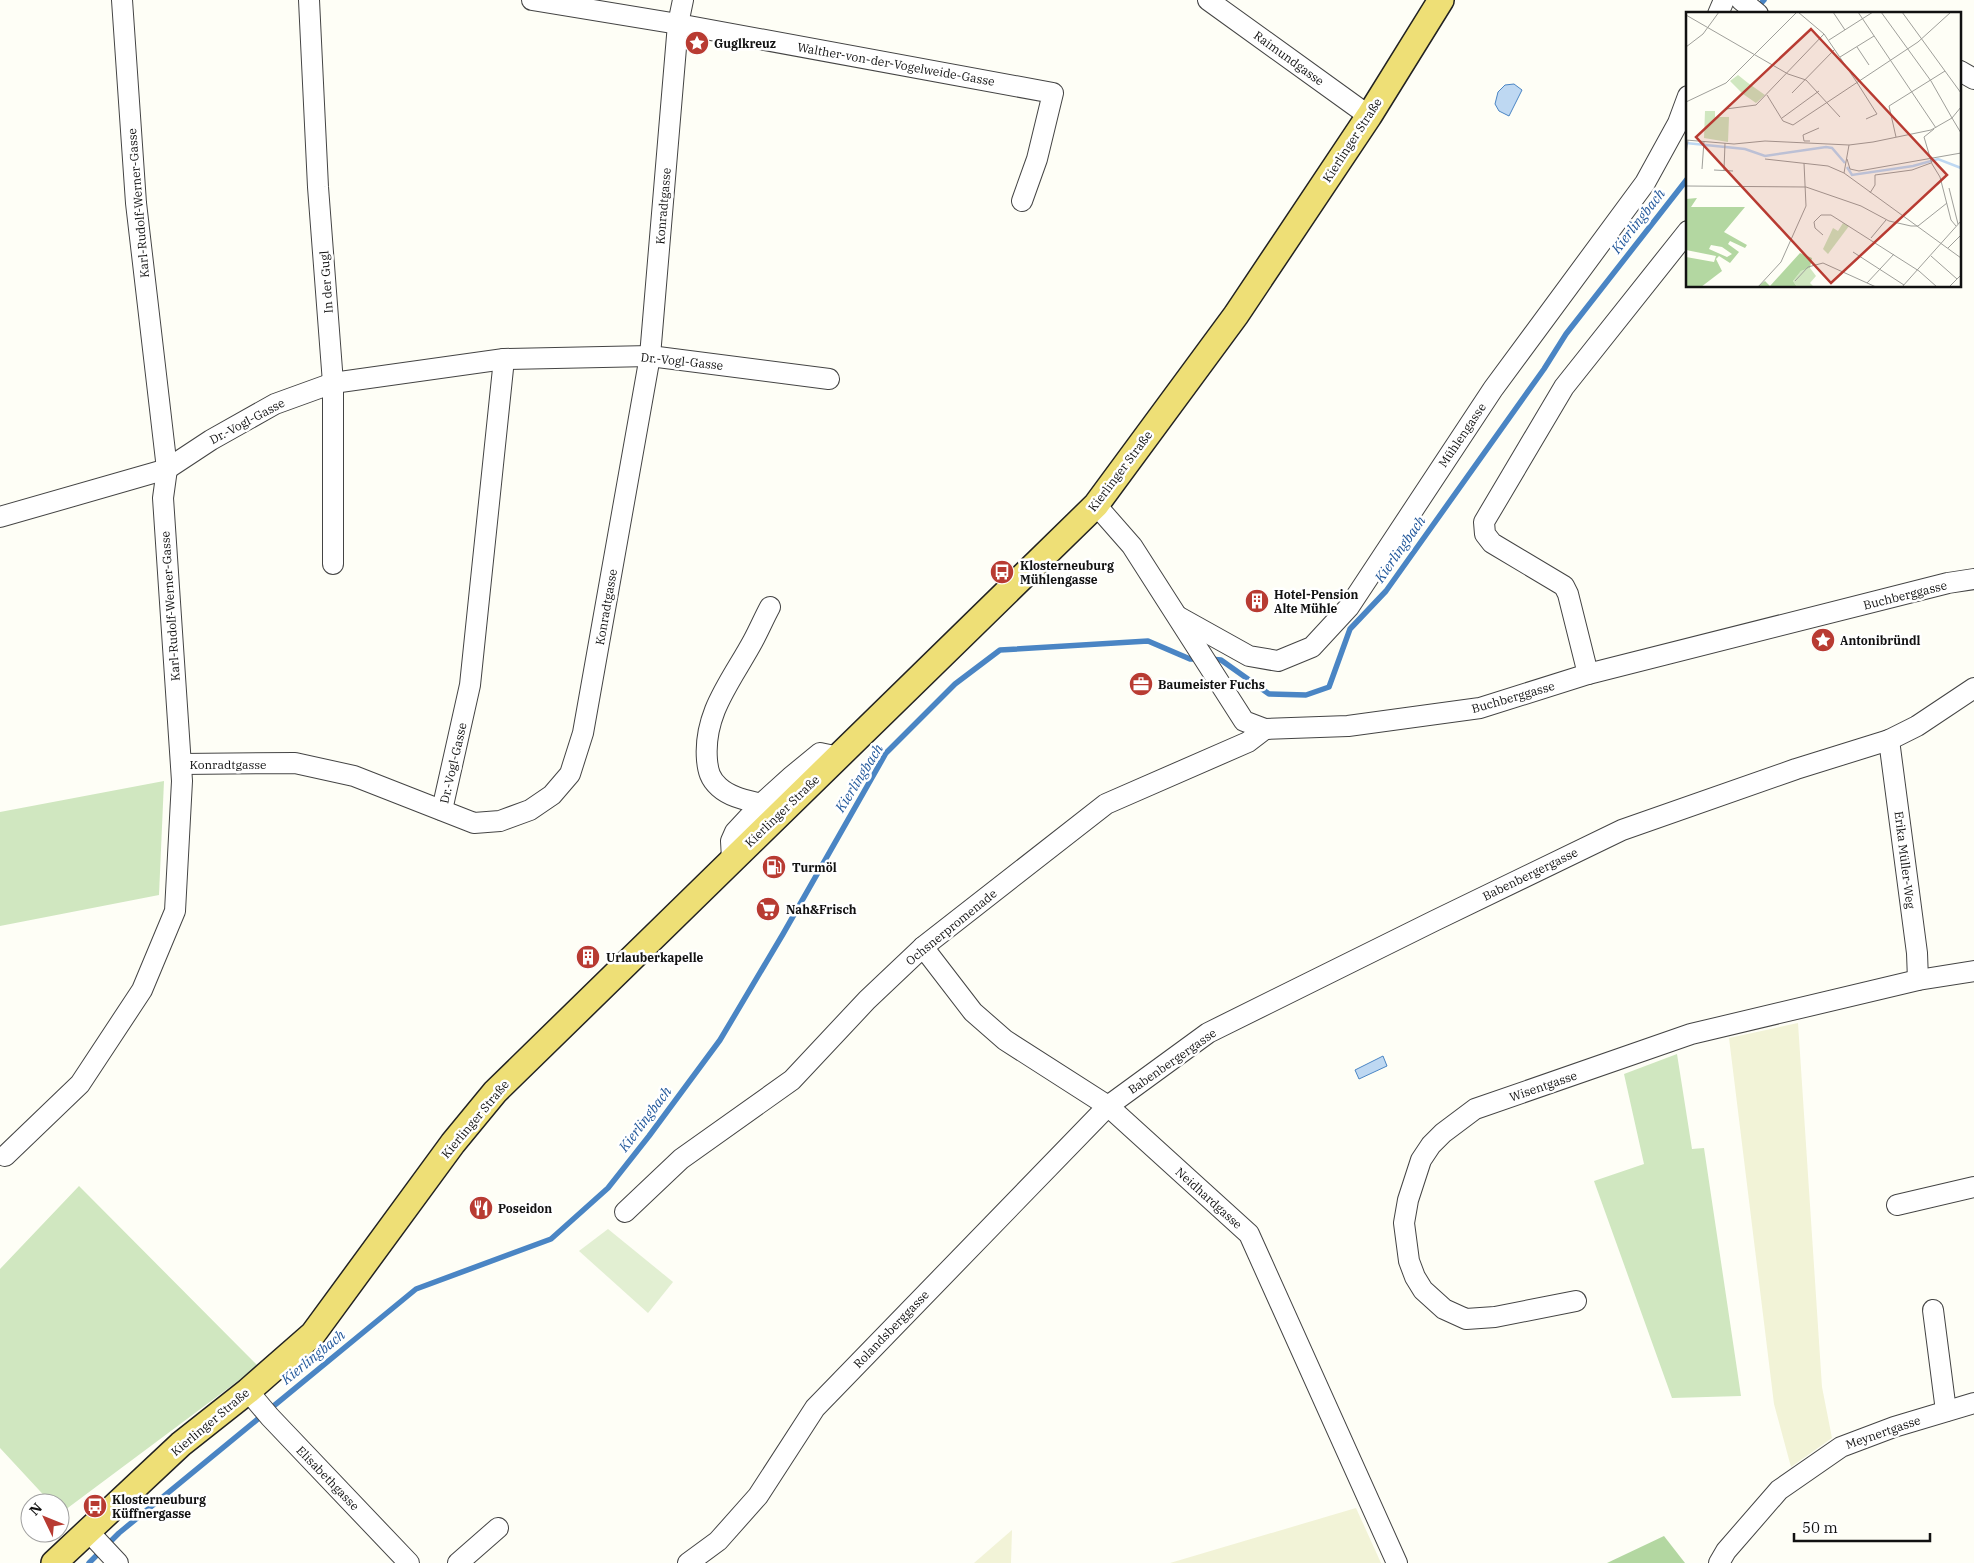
<svg xmlns="http://www.w3.org/2000/svg" width="1974" height="1563" viewBox="0 0 1974 1563" font-family="'IBM Plex Serif',serif">
<rect width="100%" height="100%" fill="#fefef6"/>
<!-- farmland -->
<g fill="#f2f3d7">
<path d="M1798,1023L1822,1387L1832,1438L1791,1467L1774,1404L1729,1038Z"/>
<path d="M1356,1508L1381,1563H1170Z"/>
<path d="M1012,1530L1011,1563H974Z"/>
</g>
<!-- green -->
<g fill="#d0e7c0">
<path d="M164,781L159,895L0,926V812Z"/>
<path d="M1677,1054L1692,1149L1704,1148L1741,1396L1672,1398L1594,1181L1644,1164L1624,1074Z"/>
<path d="M79,1186L258,1366L61,1513L60,1503H51L0,1448V1269Z"/>
</g>
<!-- forest -->
<path fill="#b3d7a1" d="M1664,1536L1685,1563H1607Z"/>
<!-- pitch -->
<path fill="#e2efd2" d="M608,1229L673,1282L648,1313L579,1251Z"/>
<!-- water -->
<g fill="#bed8f2" stroke="#4a85c4">
<path d="M1514,84L1522,90L1509,116L1499,111L1495,104L1498,92L1505,85Z"/>
<path d="M1383,1056L1387,1066L1359,1079L1355,1070Z"/>
</g>
<g fill="none" stroke-linecap="round" stroke-linejoin="round">
<!-- stream -->
<g stroke="#4a85c4" stroke-width="5.5">
<path d="M1757,8L1764,0"/>
<path d="M1210,659L1221,660L1269,694L1306,695L1329,687L1350,629L1386,591L1544,369L1566,334L1688,178"/>
<path d="M89,1563L119,1533L416,1289L551,1239L608,1188L649,1136L720,1040L783,934L886,753L955,684L1000,650L1148,641L1190,659H1198"/>
</g>
<!-- minor casing -->
<g stroke="#444" stroke-width="22">
<g id="minor">
<path d="M309,0L318,187L333,383V564"/>
<path d="M532,0L678,24L1053,93L1037,159L1022,201"/>
<path d="M1208,0L1369,116"/>
<path d="M1741,0L1758,14"/>
<path d="M1718,14L1724,0"/>
<path d="M1960,71L1974,79"/>
<path d="M1096,505L1132,546L1244,721L1265,729L1348,726L1480,708L1588,674L1948,583L1974,579"/>
<path d="M0,517L167,469L211,440L275,404L333,383L504,359L650,356L829,379"/>
<path d="M770,607C764,618 759,630 753,641C732,680 703,713 707,760C708,771 710,779 719,787C730,797 746,800 761,804L792,776L820,753L839,757"/>
<path d="M1179,617L1249,656L1278,661L1312,647L1349,607L1493,389L1645,183L1678,123L1688,96"/>
<path d="M1588,674L1568,594L1564,586L1492,543L1485,534L1484,522L1564,387L1688,231"/>
<path d="M1889,740L1917,953L1918,980"/>
<path d="M181,764L295,763L354,776L474,823L500,821L530,810L552,795L570,774L583,733L650,356L678,24L683,0"/>
<path d="M442,810L470,685L504,359"/>
<path d="M732,859L731,841L735,832L761,804"/>
<path d="M923,947L973,1012L1005,1040L1108,1106L1249,1234L1397,1563"/>
<path d="M5,1156L80,1084L142,990L175,911L182,781L163,498L167,469L136,203L122,0"/>
<path d="M1897,1205L1974,1187"/>
<path d="M625,1212L681,1159L792,1080L867,1000L923,947L1106,804L1248,742L1265,729"/>
<path d="M1576,1301L1495,1317L1466,1319L1444,1309L1423,1290L1415,1277L1409,1261L1404,1223L1408,1200L1421,1160L1431,1145L1443,1133L1475,1109L1691,1034L1918,980L1974,971"/>
<path d="M1933,1310L1946,1411"/>
<path d="M248,1391L270,1417L409,1563"/>
<path d="M88,1531L118,1563"/>
<path d="M458,1563L498,1528"/>
<path d="M688,1563L718,1541L758,1496L815,1408L1108,1106L1208,1033L1434,921L1622,830L1796,769L1889,740L1917,726L1974,688"/>
<path d="M1719,1563L1726,1551L1779,1490L1841,1447L1894,1427L1974,1403"/>
</g>
</g>
<!-- major casing -->
<g stroke="#222" stroke-width="28">
<path id="major" d="M54,1563L181,1444L248,1391L313,1334L453,1143L495,1092L1096,505L1236,315L1369,116L1441,0"/>
</g>
<!-- minor -->
<use href="#minor" stroke="#fff" stroke-width="20"/>
<!-- major -->
<use href="#major" stroke="#eedf76" stroke-width="25"/>
</g>
<!-- icons -->
<defs>
<g id="sight-disc" transform="scale(1.25)"><circle r="9.5" fill="#b83b32" stroke="#fff"/><path d="M0-6L1.8-2.2L6-1.7L2.9 1.2L3.7 5.4L0 3.3L-3.7 5.4L-2.9 1.2L-6-1.7L-1.8-2.2Z" fill="#fff"/></g>
<g id="bus-disc" transform="scale(1.25)"><circle r="9.5" fill="#b83b32" stroke="#fff"/><path d="M-5-6H5V4H4V6H2V4H-2V6H-4V4H-5ZM-3.5-4V0h7V-4ZM-3.5 1.2v1.5H-2V1.2ZM2 1.2v1.5H3.5V1.2Z" fill="#fff"/></g>
<g id="building-disc" transform="scale(1.25)"><circle r="9.5" fill="#b83b32" stroke="#fff"/><path d="M-4-6H4V6H1V3H-1V6H-4ZM-2.5-4.3h1.7v1.8h-1.7ZM.8-4.3h1.7v1.8H.8ZM-2.5-1h1.7V.8h-1.7ZM.8-1h1.7V.8H.8Z" fill="#fff"/></g>
<g id="office-disc" transform="scale(1.25)"><circle r="9.5" fill="#b83b32" stroke="#fff"/><path d="M-6-3h4V-5.5h4V-3h4V5H-6ZM-1-4.5V-3h2v-1.5ZM-6 0V1H6V0Z" fill="#fff"/></g>
<g id="fuel-disc" transform="scale(1.25)"><circle r="9.5" fill="#b83b32" stroke="#fff"/><path d="M-5.5-6h7V0h2V4h1.3V-2.5L3-4.5l.8-.8L6-3V5H2.5V1h-1V6h-7ZM-4.2-4.7v3.2H.2V-4.7Z" fill="#fff"/></g>
<g id="supermarket-disc" transform="scale(1.25)"><circle r="9.5" fill="#b83b32" stroke="#fff"/><path d="M-6-5.5h2.5l.6 2H6L4.5 2H-2.5L-4.4-4H-6ZM-1.5 3.2a1.3 1.3 0 1 0 .1 0ZM3 3.2a1.3 1.3 0 1 0 .1 0Z" fill="#fff"/></g>
<g id="restaurant-disc" transform="scale(1.25)"><circle r="9.5" fill="#b83b32" stroke="#fff"/><path d="M-5-6h1v4h1v-4h1v4h1v-4h1v5L-1.5 .5V6h-2V.5L-5-1ZM5-6V6H3V1.5H1.5Q1.5-4 5-6Z" fill="#fff"/></g>
</defs>
<g fill-rule="evenodd">
<use href="#sight-disc" x="697" y="43"/>
<use href="#bus-disc" x="1002" y="572"/>
<use href="#building-disc" x="1257" y="601"/>
<use href="#sight-disc" x="1823" y="640"/>
<use href="#office-disc" x="1141" y="684"/>
<use href="#fuel-disc" x="774" y="867"/>
<use href="#supermarket-disc" x="768" y="909"/>
<use href="#building-disc" x="588" y="957"/>
<use href="#restaurant-disc" x="481" y="1208"/>
<use href="#bus-disc" x="95" y="1506"/>
</g>
<g text-anchor="middle" dominant-baseline="central" stroke-width="5" stroke-linejoin="round" paint-order="stroke">
<!-- poi labels -->
<g font-size="12" font-weight="bold" fill="#111" stroke="#fff" text-anchor="start">
<text x="714" y="43">Guglkreuz</text>
<text x="1020" y="565">Klosterneuburg<tspan x="1020" dy="14">Mühlengasse</tspan></text>
<text x="1274" y="594">Hotel-Pension<tspan x="1274" dy="14">Alte Mühle</tspan></text>
<text x="1840" y="640">Antonibründl</text>
<text x="1158" y="684">Baumeister Fuchs</text>
<text x="792" y="867">Turmöl</text>
<text x="786" y="909">Nah&amp;Frisch</text>
<text x="606" y="957">Urlauberkapelle</text>
<text x="498" y="1208">Poseidon</text>
<text x="112" y="1499">Klosterneuburg<tspan x="112" dy="14">Küffnergasse</tspan></text>
</g>
<!-- street labels -->
<g font-size="12" fill="#111" stroke="#fff">
<text transform="translate(1289 58) rotate(36)">Raimundgasse</text>
<text transform="translate(896 64) rotate(10)">Walther-von-der-Vogelweide-Gasse</text>
<text transform="translate(1352 140) rotate(-57)">Kierlinger Straße</text>
<text transform="translate(138 203) rotate(-95)">Karl-Rudolf-Werner-Gasse</text>
<text transform="translate(663 206) rotate(-85)">Konradtgasse</text>
<text transform="translate(326 282) rotate(-94)">In der Gugl</text>
<text transform="translate(682 361) rotate(6)">Dr.-Vogl-Gasse</text>
<text transform="translate(247 421) rotate(-28)">Dr.-Vogl-Gasse</text>
<text transform="translate(1462 435) rotate(-56)">Mühlengasse</text>
<text transform="translate(1120 471) rotate(-53)">Kierlinger Straße</text>
<text transform="translate(1905 595) rotate(-14)">Buchberggasse</text>
<text transform="translate(170 606) rotate(-94)">Karl-Rudolf-Werner-Gasse</text>
<text transform="translate(606 607) rotate(-80)">Konradtgasse</text>
<text transform="translate(1513 697) rotate(-16)">Buchberggasse</text>
<text transform="translate(453 763) rotate(-77)">Dr.-Vogl-Gasse</text>
<text x="228" y="764">Konradtgasse</text>
<text transform="translate(782 811) rotate(-44)">Kierlinger Straße</text>
<text transform="translate(1905 860) rotate(83)">Erika Müller-Weg</text>
<text transform="translate(1530 874) rotate(-26)">Babenbergergasse</text>
<text transform="translate(951 927) rotate(-39)">Ochsnerpromenade</text>
<text transform="translate(1172 1061) rotate(-35)">Babenbergergasse</text>
<text transform="translate(1543 1086) rotate(-19)">Wisentgasse</text>
<text transform="translate(475 1119) rotate(-50)">Kierlinger Straße</text>
<text transform="translate(1209 1198) rotate(42)">Neidhardgasse</text>
<text transform="translate(891 1329) rotate(-46)">Rolandsberggasse</text>
<text transform="translate(210 1422) rotate(-40)">Kierlinger Straße</text>
<text transform="translate(1883 1432) rotate(-19)">Meynertgasse</text>
<text transform="translate(328 1478) rotate(46)">Elisabethgasse</text>
</g>
<!-- water labels -->
<g font-size="14" font-style="italic" fill="#22589b" stroke="#fff">
<text transform="translate(1638 221) rotate(-52)">Kierlingbach</text>
<text transform="translate(1400 549) rotate(-55)">Kierlingbach</text>
<text transform="translate(859 778) rotate(-58)">Kierlingbach</text>
<text transform="translate(645 1119) rotate(-53)">Kierlingbach</text>
<text transform="translate(313 1357) rotate(-39)">Kierlingbach</text>
</g>
</g>
<!-- overview -->
<g transform="translate(1686 12)">
<rect width="275" height="275" fill="#fefef6"/>
<path d="M52,63L62,71L79,83L70,91L57,82L44,69ZM19,99H29V105H43L42,130L18,126ZM157,211L163,214L142,242L137,237L147,216L152,219ZM124,256L130,264L124,271L128,275H111L107,269L115,259Z" fill="#d0e7c0"/>
<path d="M11,186L5,195H59L38,220L61,233L59,236L44,229L42,232L53,240L44,251L33,244L30,247L36,259L15,275H0V245L28,250L30,244L0,238V187ZM25,233L36,235L46,242L41,245L23,237ZM114,241L126,246L124,256L115,259L107,269L111,275H71L79,269L84,274Z" fill="#b3d7a1" fill-rule="evenodd"/>
<path fill="none" stroke="#bed8f2" stroke-width="2.5" d="M0,131L59,137L79,144L140,135L146,136L159,151M161,155L166,163L227,154L252,147L275,156"/>
<path fill="none" stroke="#9f9f9a" stroke-width="1" d="M112,0L138,22L170,69L191,102L180,107M147,0L159,18M172,0L250,116M195,0L245,69L266,106M216,0L275,81M0,3L102,62L120,68L154,105M143,28L187,0M0,35L17,22L33,0M171,35L183,53M154,45L188,24M106,81L149,37M81,83L97,109L107,113L232,30L265,0M0,90L40,71L111,0M40,97L70,93L138,22M96,106L133,79M266,106L275,121M248,117L238,125L246,152L254,165L265,208L270,214M210,125L203,94L259,59M0,128L48,132L79,129L163,133L187,130L245,118L266,106L275,95M124,129H118L117,123L133,116M0,143L2,128M79,147L142,154L158,161L275,246M161,147L164,157L173,159L275,141M16,157L18,129M28,158L47,159M38,158L39,131M158,161L163,133M0,174L120,175L175,194L203,209L225,214H232L261,191M263,176L272,212M184,181L189,173V163L226,158L245,151M137,223L129,216L128,210L135,203H145L233,259L251,275M185,226L200,208M262,236L275,223M167,240L218,273M245,244L271,267M109,269L122,255L137,251L190,275M181,271L208,242M72,275L95,250L120,194L118,151M216,275L275,209M263,275L275,263"/>
<path fill="#b83b32" fill-opacity="0.15" stroke="#b83b32" stroke-width="2.5" d="M125,17L261,163L145,271L10,125Z"/>
<rect width="275" height="275" fill="none" stroke="#111" stroke-width="2.5"/>
</g>
<!-- north arrow -->
<g transform="translate(45 1518) rotate(313)"><circle r="24" fill="#ffffff" stroke="#a0a0a0"/>
<path d="M0-4L9 19L0 12L-9 19Z" fill="#b83b32"/>
<text y="-8" font-size="14" font-weight="bold" text-anchor="middle" fill="#111111">N</text>
</g>
<!-- scale -->
<path d="M1794 1533v8h136v-8" fill="none" stroke="#111111" stroke-width="2.5"/>
<text x="1802" y="1533" font-size="15" fill="#111111" stroke="#ffffff" stroke-width="4" paint-order="stroke">50 m</text>
</svg>
